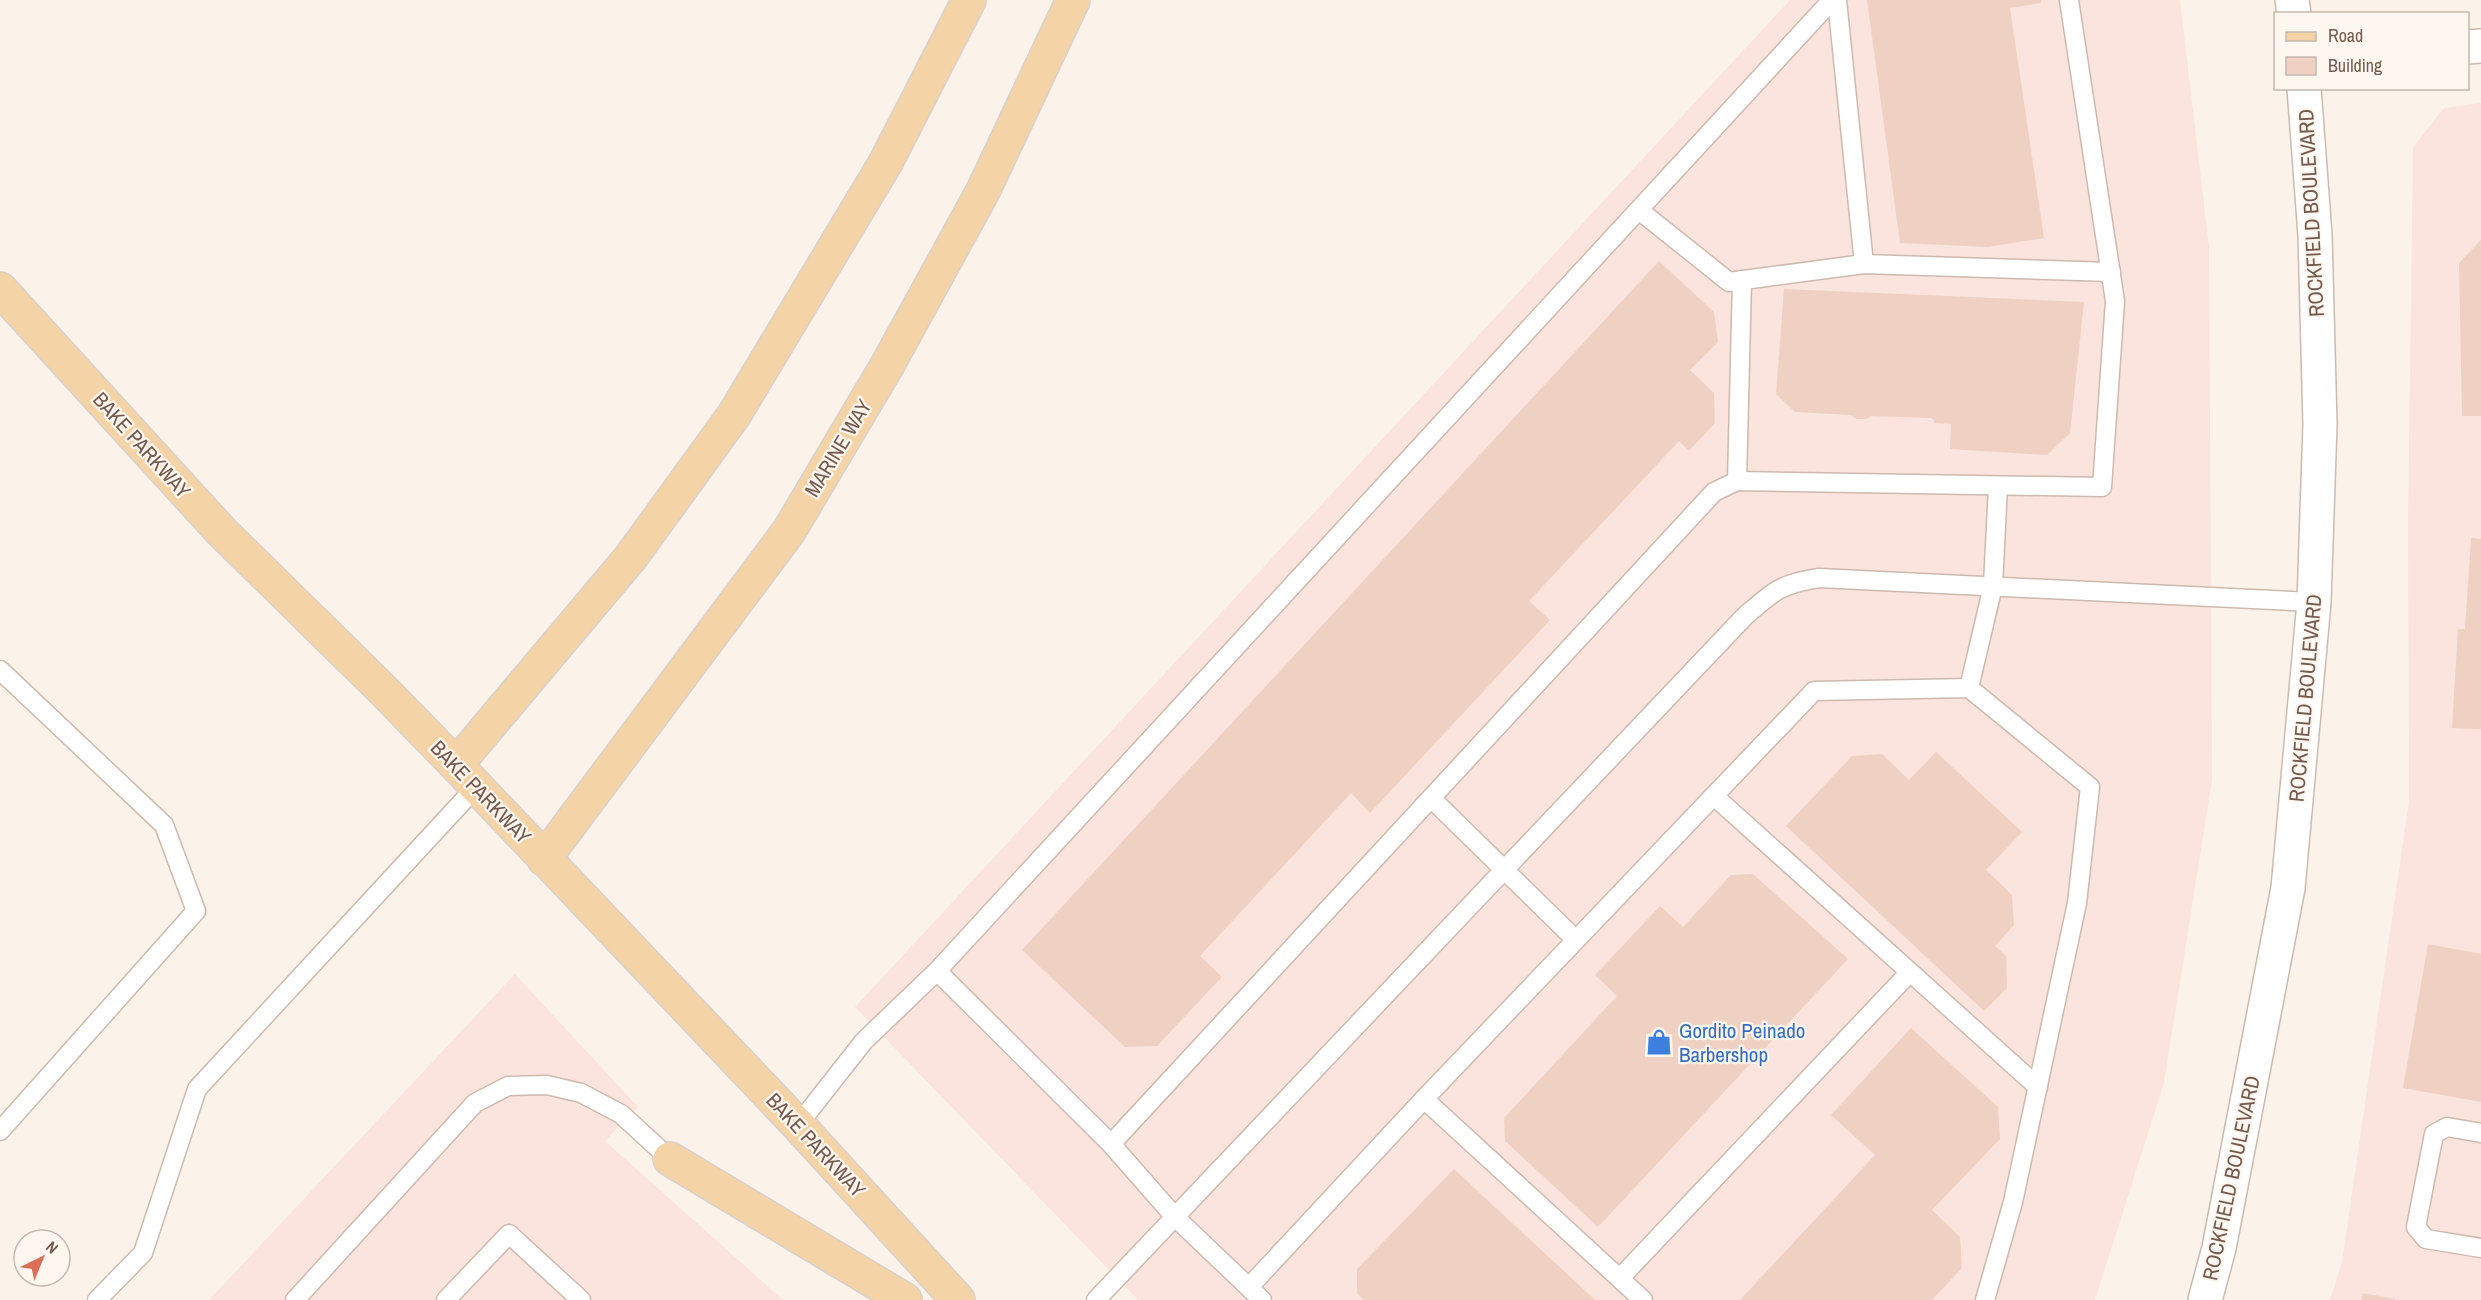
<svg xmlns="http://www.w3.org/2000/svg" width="2481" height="1300" viewBox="0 0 2481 1300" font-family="'Archivo Narrow',sans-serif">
<rect width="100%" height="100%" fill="#fbf3e9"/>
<!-- commercial -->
<g fill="#fae4dd">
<path d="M1790,0H2180L2209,247L2212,780L2164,1083L2095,1300H1138L855,1007Z"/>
<path d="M2481,103V1300H2330L2342,1262L2409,801L2408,522L2413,147L2444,108Z"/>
<path d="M515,974L638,1107L605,1141L783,1300H209Z"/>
</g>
<!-- building -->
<g fill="#eed1c2">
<path d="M1867,0H2041V3L2010,8L2044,238L1987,247L1900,243Z"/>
<path d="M2481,240V416H2462L2459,263Z"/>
<path d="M1659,261L1714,312L1718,342L1690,370L1714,393L1715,423L1689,451L1679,441L1529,601L1550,620L1370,813L1351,793L1200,956L1222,977L1157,1046L1125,1047L1022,950Z"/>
<path d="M1784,289L2084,302L2070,433L2047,455L1950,449L1951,424L1935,423L1932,418L1871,416L1866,419H1856L1851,415L1795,412L1776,394Z"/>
<path d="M2471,538L2481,539V729L2452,728L2458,629H2465Z"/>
<path d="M1936,752L2022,832L1986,870L2012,895L2014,925L1995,946L2006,956L2007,988L1984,1011L1786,826L1852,756L1882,754L1909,780Z"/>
<path d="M1753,874L1848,959L1598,1227L1505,1141L1504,1118L1617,996L1595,975L1660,906L1683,927L1731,875Z"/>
<path d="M2428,944L2481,954V1102L2403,1088Z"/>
<path d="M1911,1028L1998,1107L2000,1139L1932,1210L1960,1237L1962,1268L1932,1300H1740L1875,1155L1831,1115Z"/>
<path d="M1454,1169L1595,1300H1364L1357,1293V1269Z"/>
<path d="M2363,1293L2395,1299V1300H2361Z"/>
</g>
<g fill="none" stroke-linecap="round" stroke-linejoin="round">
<!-- service casing -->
<g stroke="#ccbaaf" stroke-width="21">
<g id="service">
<path d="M1837,0L1864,264"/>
<path d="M1640,211L1729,282L1864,264L2111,272"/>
<path d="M1737,481L1742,280"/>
<path d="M0,670L164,825L196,911L0,1131"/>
<path d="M1969,688L1993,586L1998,486"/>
<path d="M1714,796L2038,1087"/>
<path d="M1431,798L1576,940"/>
<path d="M1424,1099L1643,1300"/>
<path d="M798,1125L864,1041L937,971"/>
<path d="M2481,1133L2447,1127L2434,1134L2416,1227L2426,1239L2481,1248"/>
<path d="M1111,1144L1714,492L1737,481L2102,487L2115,301L2069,0"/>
<path d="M1620,1278L1910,972"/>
<path d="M1249,1287L1424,1099L1814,691L1969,688L2090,787L2077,903L2013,1202L1985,1300"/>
<path d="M97,1300L143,1253L197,1089L476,787"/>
<path d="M295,1300L475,1103L508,1086L547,1085L581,1093L621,1114L670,1159"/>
<path d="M446,1300L509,1234L581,1300"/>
<path d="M1096,1300L1745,616C1774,591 1780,584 1819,578L2314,602"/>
<path d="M1262,1300L1175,1217L1111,1144L937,971L1832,0"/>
</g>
</g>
<!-- minor casing -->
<g stroke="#ccbaaf" stroke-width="36">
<path id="minor" d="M2292,0L2294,14"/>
</g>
<!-- tertiary casing -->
<g stroke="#ccbaaf" stroke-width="36">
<g id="tertiary">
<path d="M2468,47L2481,46"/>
<path d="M2205,1300L2219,1248L2288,888L2314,602L2320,424L2315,235L2304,88"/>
</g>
</g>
<!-- primary casing -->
<g stroke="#d8d1cd" stroke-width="36">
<g id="primary">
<path d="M0,289L221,531L385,692L456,765L798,1125L958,1300"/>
<path d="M456,765L631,557L734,415L886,162L969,0"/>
<path d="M544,859L789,531L888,364L983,191L1073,0"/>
<path d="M670,1159L905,1300"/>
</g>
</g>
<!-- service -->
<use href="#service" stroke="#fff" stroke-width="18"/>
<!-- minor -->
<use href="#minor" stroke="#fff" stroke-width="33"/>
<!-- tertiary -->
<use href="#tertiary" stroke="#fff" stroke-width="33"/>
<!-- primary -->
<use href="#primary" stroke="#f4d3a7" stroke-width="33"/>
</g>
<!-- icons -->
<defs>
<g id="shop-bare" transform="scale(2.07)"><path d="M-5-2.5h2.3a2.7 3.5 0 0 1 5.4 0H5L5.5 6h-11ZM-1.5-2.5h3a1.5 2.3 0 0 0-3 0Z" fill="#3f7fe0" stroke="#fef7ef" stroke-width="2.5" paint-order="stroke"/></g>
</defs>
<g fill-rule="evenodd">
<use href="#shop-bare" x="1659" y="1042"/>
</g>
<g text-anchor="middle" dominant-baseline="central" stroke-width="4.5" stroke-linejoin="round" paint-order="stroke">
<!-- street labels -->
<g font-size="21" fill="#73594e" stroke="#fef7ef">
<text transform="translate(2311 213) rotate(-93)">ROCKFIELD BOULEVARD</text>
<text transform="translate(142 445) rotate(48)">BAKE PARKWAY</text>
<text transform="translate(838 448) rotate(-59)">MARINE WAY</text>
<text transform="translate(2305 698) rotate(-85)">ROCKFIELD BOULEVARD</text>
<text transform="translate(481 792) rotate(46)">BAKE PARKWAY</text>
<text transform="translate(816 1145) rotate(47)">BAKE PARKWAY</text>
<text transform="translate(2231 1178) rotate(-78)">ROCKFIELD BOULEVARD</text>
</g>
<!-- shop labels -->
<g font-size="21" fill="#366cbe" stroke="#fef7ef" text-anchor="start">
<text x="1679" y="1030">Gordito Peinado<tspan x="1679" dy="24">Barbershop</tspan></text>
</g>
</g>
<!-- legend -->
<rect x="2274" y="12" width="195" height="78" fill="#fef7ef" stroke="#c6b8af" stroke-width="1.5"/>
<rect x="2286" y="32" width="30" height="9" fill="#f4d3a7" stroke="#c6b8af" stroke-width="1.5"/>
<text x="2328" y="42" font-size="18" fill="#73594e">Road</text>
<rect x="2286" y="57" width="30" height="18" fill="#eed1c2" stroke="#c6b8af" stroke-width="1.5"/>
<text x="2328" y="72" font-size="18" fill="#73594e">Building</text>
<!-- north arrow -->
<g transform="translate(42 1258) rotate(43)"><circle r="28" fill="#fef7ef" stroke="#c6b8af" stroke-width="1.5"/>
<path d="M0-4.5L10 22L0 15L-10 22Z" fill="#da6e58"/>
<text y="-9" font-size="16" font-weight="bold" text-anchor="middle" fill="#73594e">N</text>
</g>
</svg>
